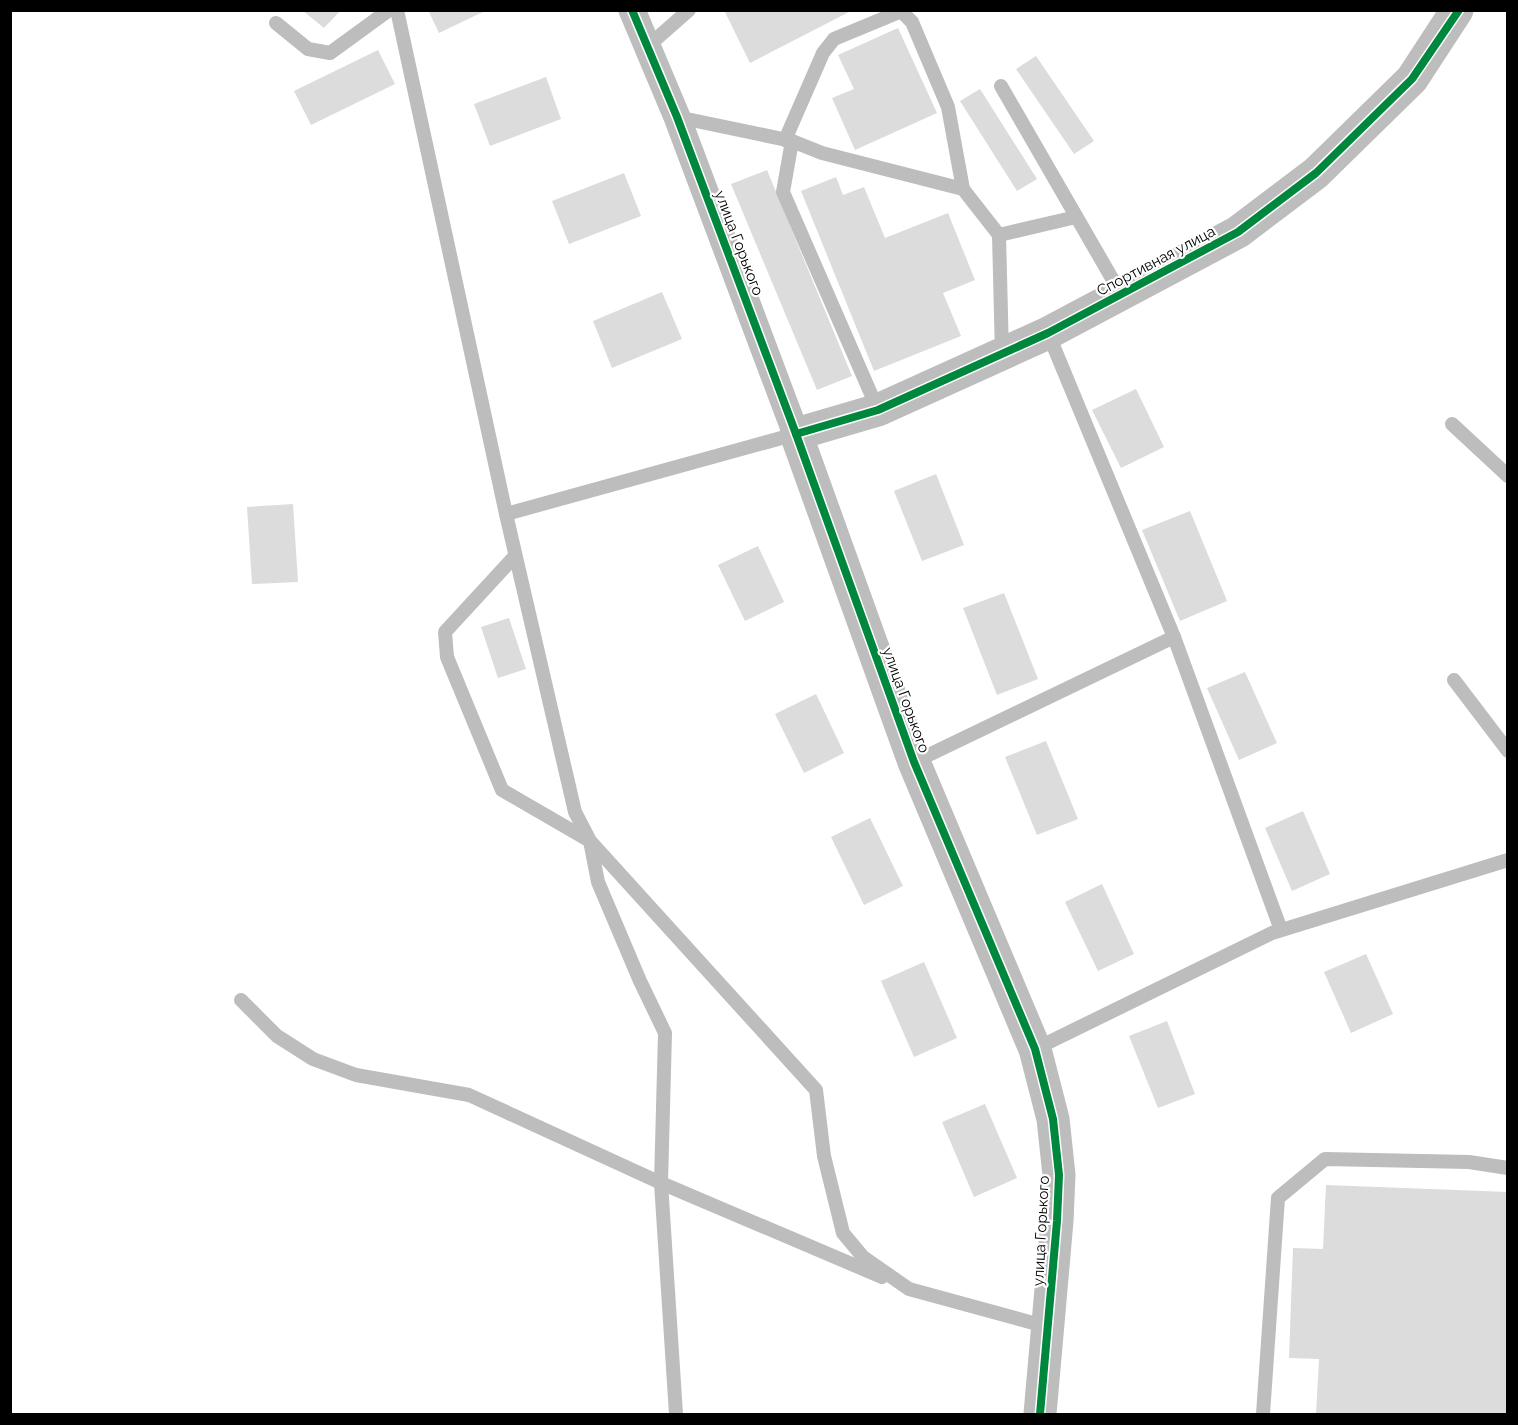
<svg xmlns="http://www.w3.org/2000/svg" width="1518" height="1425" viewBox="0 0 1518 1425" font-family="Raleway,sans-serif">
<rect width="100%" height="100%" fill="#fff"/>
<!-- building -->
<g fill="#dcdcdc">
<path d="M302,10H341L324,28Z"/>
<path d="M428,10H487L439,33Z"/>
<path d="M724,10H853L750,63Z"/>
<path d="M898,28L937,113L855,150L832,98L854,89L838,55Z"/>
<path d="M378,50L395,84L311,125L294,91Z"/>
<path d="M1036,56L1094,141L1074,154L1016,69Z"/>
<path d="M546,77L561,119L490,146L474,104Z"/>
<path d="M980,89L1037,179L1017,191L960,101Z"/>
<path d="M767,170L852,376L817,390L731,184Z"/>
<path d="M624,173L641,216L569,244L552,201Z"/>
<path d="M836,177L843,195L864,187L885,238L948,213L975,280L943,293L961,336L874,371L801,191Z"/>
<path d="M662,292L682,339L612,368L593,321Z"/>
<path d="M1136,389L1164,447L1121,468L1092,410Z"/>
<path d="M936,474L964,545L922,561L894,491Z"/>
<path d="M293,504L298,582L252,584L247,507Z"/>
<path d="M1190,511L1227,601L1180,621L1142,530Z"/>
<path d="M758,546L784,602L745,621L718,565Z"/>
<path d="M1004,593L1038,679L997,695L963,608Z"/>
<path d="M509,618L526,669L498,678L481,627Z"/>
<path d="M1245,672L1277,743L1239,760L1207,688Z"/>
<path d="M816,694L844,753L804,773L775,714Z"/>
<path d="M1046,741L1078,819L1037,835L1005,757Z"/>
<path d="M1303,811L1330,874L1292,891L1265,828Z"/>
<path d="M870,818L903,886L864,905L831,837Z"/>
<path d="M1102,884L1134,954L1098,971L1065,902Z"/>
<path d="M1366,954L1393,1014L1351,1033L1324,972Z"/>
<path d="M924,962L957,1038L914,1057L881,981Z"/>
<path d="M1167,1021L1195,1094L1158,1108L1129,1036Z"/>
<path d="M985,1104L1017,1178L974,1197L942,1122Z"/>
<path d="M1326,1185L1508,1192V1414H1316L1319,1359L1289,1358L1293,1248L1323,1249Z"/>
</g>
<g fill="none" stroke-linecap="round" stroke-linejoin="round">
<!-- service -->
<g stroke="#bdbdbd" stroke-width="14">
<path d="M397,10L506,514L575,812L590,841L816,1090L824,1156L843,1233L863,1257L909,1289L1048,1327"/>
<path d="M900,10L912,22L948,107L963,189"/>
<path d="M276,23L308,49L330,53L389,10"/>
<path d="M647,47L689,10"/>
<path d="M1001,86L1121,294"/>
<path d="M677,117L792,141L822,153L963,189L999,235L1002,354"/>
<path d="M785,140L823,53L834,39L904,10"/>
<path d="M792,141L783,192L878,410"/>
<path d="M999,235L1076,217"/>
<path d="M1048,333L1174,637L1281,930"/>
<path d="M1452,424L1508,476"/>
<path d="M506,514L796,434"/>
<path d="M515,556L445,632L447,657L502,790L590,841L598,882L640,981L665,1033L661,1183L676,1414"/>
<path d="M1454,680L1508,751"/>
<path d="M914,762L1174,637"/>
<path d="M241,1000L277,1036L313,1059L356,1075L469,1095L661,1183L882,1277"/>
<path d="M1035,1049L1272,933L1508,860"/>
<path d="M1263,1414L1278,1198L1325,1159L1469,1162L1508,1168"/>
</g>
<!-- minor -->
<path stroke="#bdbdbd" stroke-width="27" d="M632,10L677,117L796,434"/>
<!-- tertiary -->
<path stroke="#bdbdbd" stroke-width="33" d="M1040,1414L1057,1221L1059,1175L1053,1119L1035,1049L914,762L796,434L878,410L1048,333L1238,232L1316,173L1412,79L1457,10"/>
<!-- cycleway casing -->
<g stroke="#fff" stroke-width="11">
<g id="cycleway">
<path d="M632,10L677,117L796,434L914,762L1035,1049L1053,1119L1059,1175L1057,1221L1040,1414"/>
<path d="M796,434L878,410L1048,333L1238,232L1316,173L1412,79L1459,10"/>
</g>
</g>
<!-- cycleway -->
<use href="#cycleway" stroke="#00873e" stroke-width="8"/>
</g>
<g text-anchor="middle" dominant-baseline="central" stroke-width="4.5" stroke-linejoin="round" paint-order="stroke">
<!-- street labels -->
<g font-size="15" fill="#000" stroke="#fff">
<text transform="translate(739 243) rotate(69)">улица Горького</text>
<text transform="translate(1156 261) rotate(-28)">Спортивная улица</text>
<text transform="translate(906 700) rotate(70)">улица Горького</text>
<text transform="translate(1041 1231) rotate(-87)">улица Горького</text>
</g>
</g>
<!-- border -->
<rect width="1518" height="1425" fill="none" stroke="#000000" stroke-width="24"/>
</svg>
